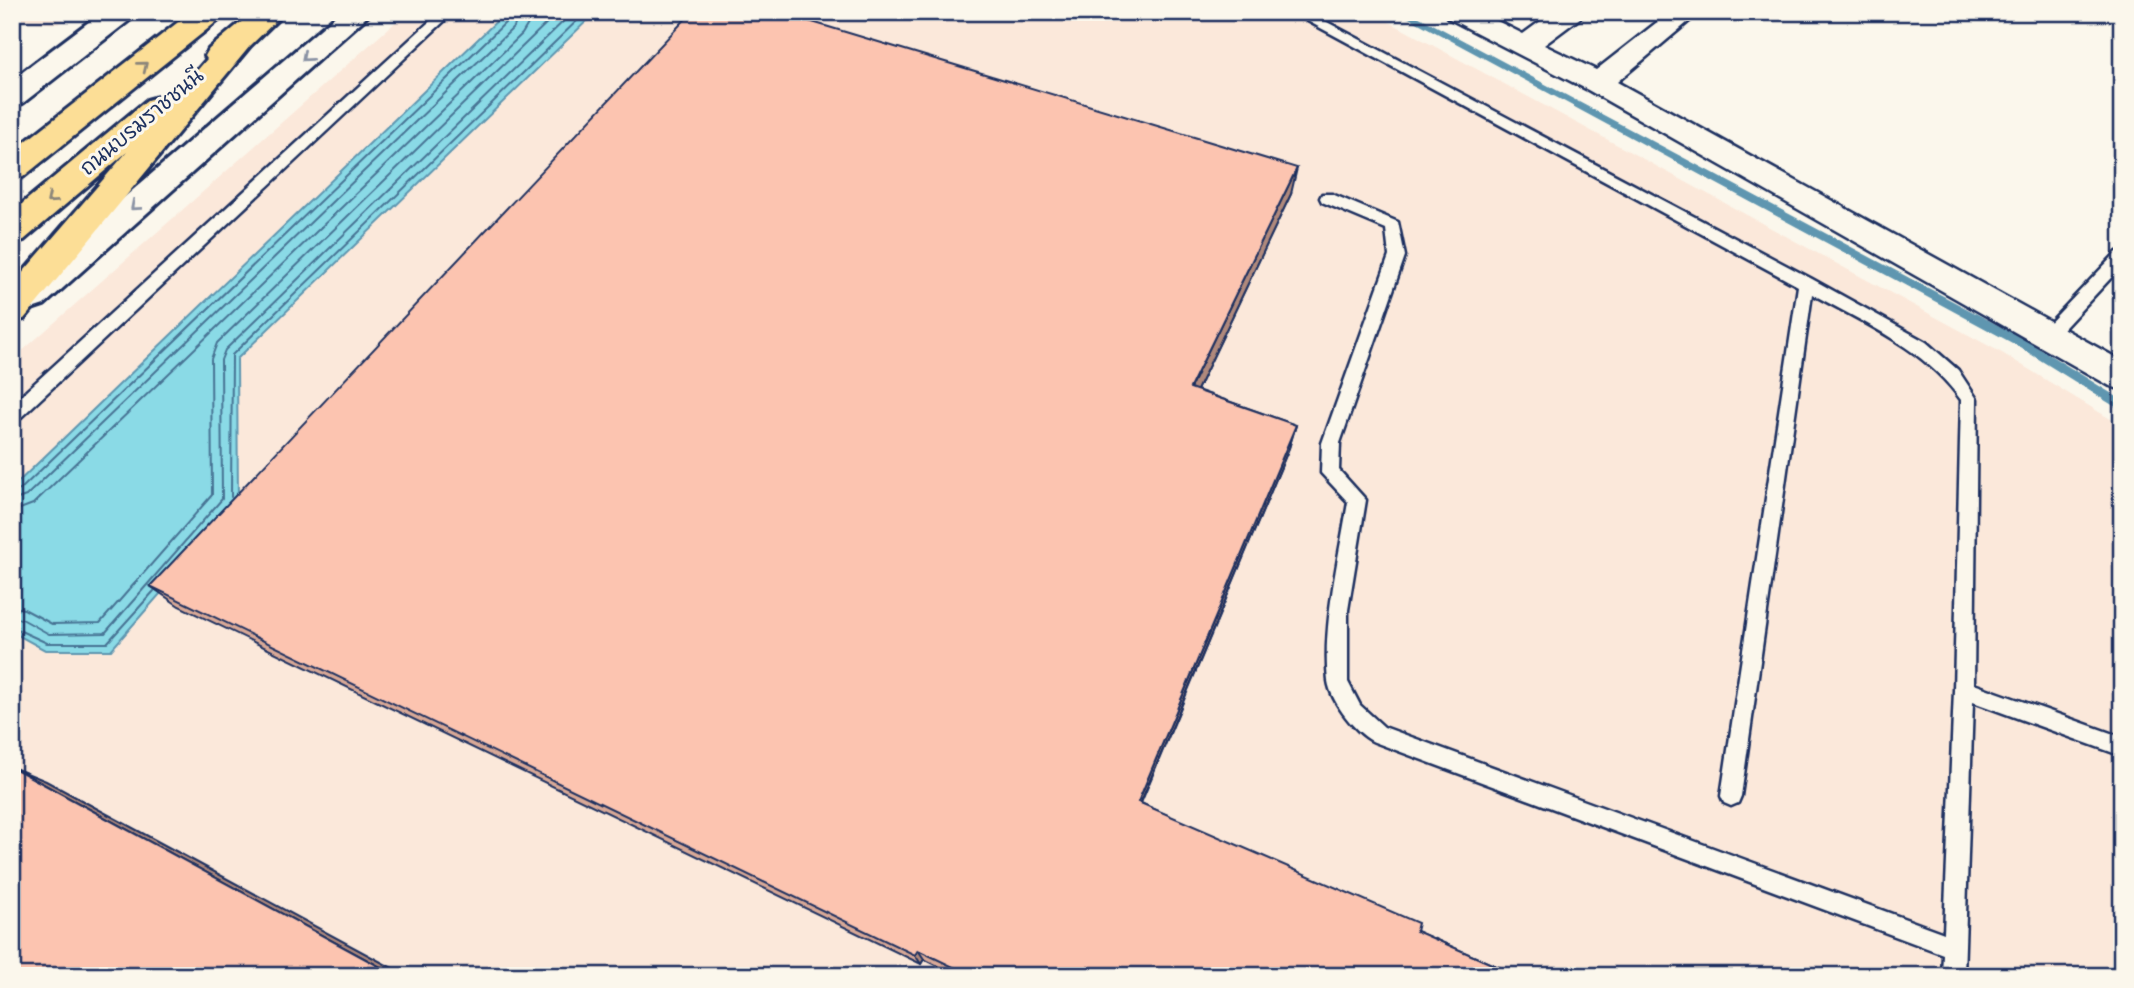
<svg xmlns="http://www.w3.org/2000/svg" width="2134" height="988" viewBox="0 0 2134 988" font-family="'Balsamiq Sans','Playpen Sans Thai',sans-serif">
<rect width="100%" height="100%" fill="#fbf7ec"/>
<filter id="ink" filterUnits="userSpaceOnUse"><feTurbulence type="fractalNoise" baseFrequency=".0143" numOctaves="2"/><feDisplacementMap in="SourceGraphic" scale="14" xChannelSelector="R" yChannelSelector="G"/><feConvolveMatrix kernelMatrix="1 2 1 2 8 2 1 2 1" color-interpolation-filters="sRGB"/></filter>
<g filter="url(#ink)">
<!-- built -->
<g fill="#fbe8da">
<path d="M12,12H74L58,24L12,20Z"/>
<path d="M407,12H1371L2002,353L2122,426V976H12V360Z"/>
</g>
<!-- water -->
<path fill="#8adae6" stroke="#5e96b0" stroke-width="2" d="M506,12H596L237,359L238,505L111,650H45L12,632V488Z"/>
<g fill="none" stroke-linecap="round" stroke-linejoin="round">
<!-- shore -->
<g stroke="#477394" stroke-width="2">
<path d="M12,492L20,490L508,20L511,12"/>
<path d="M231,497L232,355L586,12"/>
<path d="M12,501L26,496L514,27L520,12"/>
<path d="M12,512L33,504L522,34L528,24L530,12"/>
<path d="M12,607L24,609L52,624L100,623L212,495L211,359L217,343L558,12"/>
<path d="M12,618L22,619L49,634L105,633L222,499L221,360L225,350L573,12"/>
<path d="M12,627L47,643H107L154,591"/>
</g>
<!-- stream -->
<path fill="#5e96b0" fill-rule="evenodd" d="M1398,12H1410L2024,339L2122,400V411L2016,345Z"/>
<!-- service casing -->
<g stroke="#1b2f5e" stroke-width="5">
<g id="service">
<path d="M440,12H454L18,420L12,422V404Z"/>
<path d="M1291,12H1308L1812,279L1926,342L1958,370L1977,399L1974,684L2122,737V756L1973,702L1964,976H1942L1943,954L1377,743C1357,736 1331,702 1328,681C1322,625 1339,558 1348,502L1321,473L1322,443L1389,256L1386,229L1322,202L1320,198L1322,194H1332L1398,222L1405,256L1340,443L1339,470L1366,500L1348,610V682L1360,705L1384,727L1944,933L1954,690L1961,400C1925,349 1866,324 1812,294L1741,796L1738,803L1731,806L1724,803L1721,796L1798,286Z"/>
<path d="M2122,250V266L2053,340H2041L2039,336L2041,332L2117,252Z"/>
</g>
</g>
<!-- minor casing -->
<g stroke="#1b2f5e" stroke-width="5">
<path id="minor" d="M1444,12H1479L1523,34L1553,12H1584L1580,18L1544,45L1596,70L1670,12H1700L1617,82L2122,361V390L2110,386L1588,90L1448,18Z"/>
</g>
<!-- secondary casing -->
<g stroke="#1b2f5e" stroke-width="6">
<g id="secondary">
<path d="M102,12H135L131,19L23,103L12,106V80Z"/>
<path d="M340,12H372L44,305L32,309L20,305L15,296L20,287Z"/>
</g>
</g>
<!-- trunk casing -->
<g stroke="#1b2f5e" stroke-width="6">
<g id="trunk">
<path d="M191,12H224L220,19L23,177L12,180V152Z"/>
<path d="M253,12H285L250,46L24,319L12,322V285L127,152L24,240L12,243V212L147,100L158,97L170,102L207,59L205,56L209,49Z"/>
</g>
</g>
<!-- service -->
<use href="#service" fill="#fbf7ec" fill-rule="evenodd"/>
<!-- minor -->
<use href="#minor" fill="#fbf7ec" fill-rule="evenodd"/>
<!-- secondary -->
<use href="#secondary" fill="#fbf7ec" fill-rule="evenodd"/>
<!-- trunk -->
<use href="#trunk" fill="#fcde96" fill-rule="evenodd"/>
</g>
<!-- wall -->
<path fill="#d9a997" stroke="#1b2f5e" stroke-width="2" d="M1291,194L1197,390L1296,425L1289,448L1141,803L1416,931L1519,976H958L924,959L921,964L179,606L150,586Z"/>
<!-- shaded-wall -->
<g fill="#b0897b" stroke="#1b2f5e" stroke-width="2">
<path d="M1297,168L1291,194L1187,411L1190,388Z"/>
<path d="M1296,425L1289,448L1135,816L1138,802Z"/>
<path d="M12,767L46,781L407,976H397Z"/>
<path d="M918,950L924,959L921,964L915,955Z"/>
</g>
<!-- building -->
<g fill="#fcc4b0" stroke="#1b2f5e" stroke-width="2">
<path d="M692,12H779L1297,168L1190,388L1296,425L1138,802L1418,923L1416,931L1519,976H972L918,950L915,955L150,586Z"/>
<path d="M12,767L397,976H12Z"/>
</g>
<!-- one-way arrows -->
<defs><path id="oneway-chevron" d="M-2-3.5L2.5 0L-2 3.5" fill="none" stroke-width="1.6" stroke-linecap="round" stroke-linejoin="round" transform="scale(1.75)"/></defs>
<g stroke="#8b93a5">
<use href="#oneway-chevron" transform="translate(306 57) rotate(139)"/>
<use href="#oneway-chevron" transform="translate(135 206) rotate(139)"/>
</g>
<g stroke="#8c867a">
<use href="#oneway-chevron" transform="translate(143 66) rotate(-39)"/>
<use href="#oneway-chevron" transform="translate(51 199) rotate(140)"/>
</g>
</g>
<g text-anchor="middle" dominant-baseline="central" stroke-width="6" stroke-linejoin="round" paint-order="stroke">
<!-- street labels -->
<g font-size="21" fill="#1b2f5e" stroke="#fbf7ec">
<text transform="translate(142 122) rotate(-40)">ถนนบรมราชชนนี</text>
</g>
</g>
<!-- margin -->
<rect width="2134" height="988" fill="none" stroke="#fbf7ec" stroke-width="42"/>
<rect x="21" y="21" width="2092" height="946" fill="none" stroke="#1b2f5e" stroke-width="2.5" filter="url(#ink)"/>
</svg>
